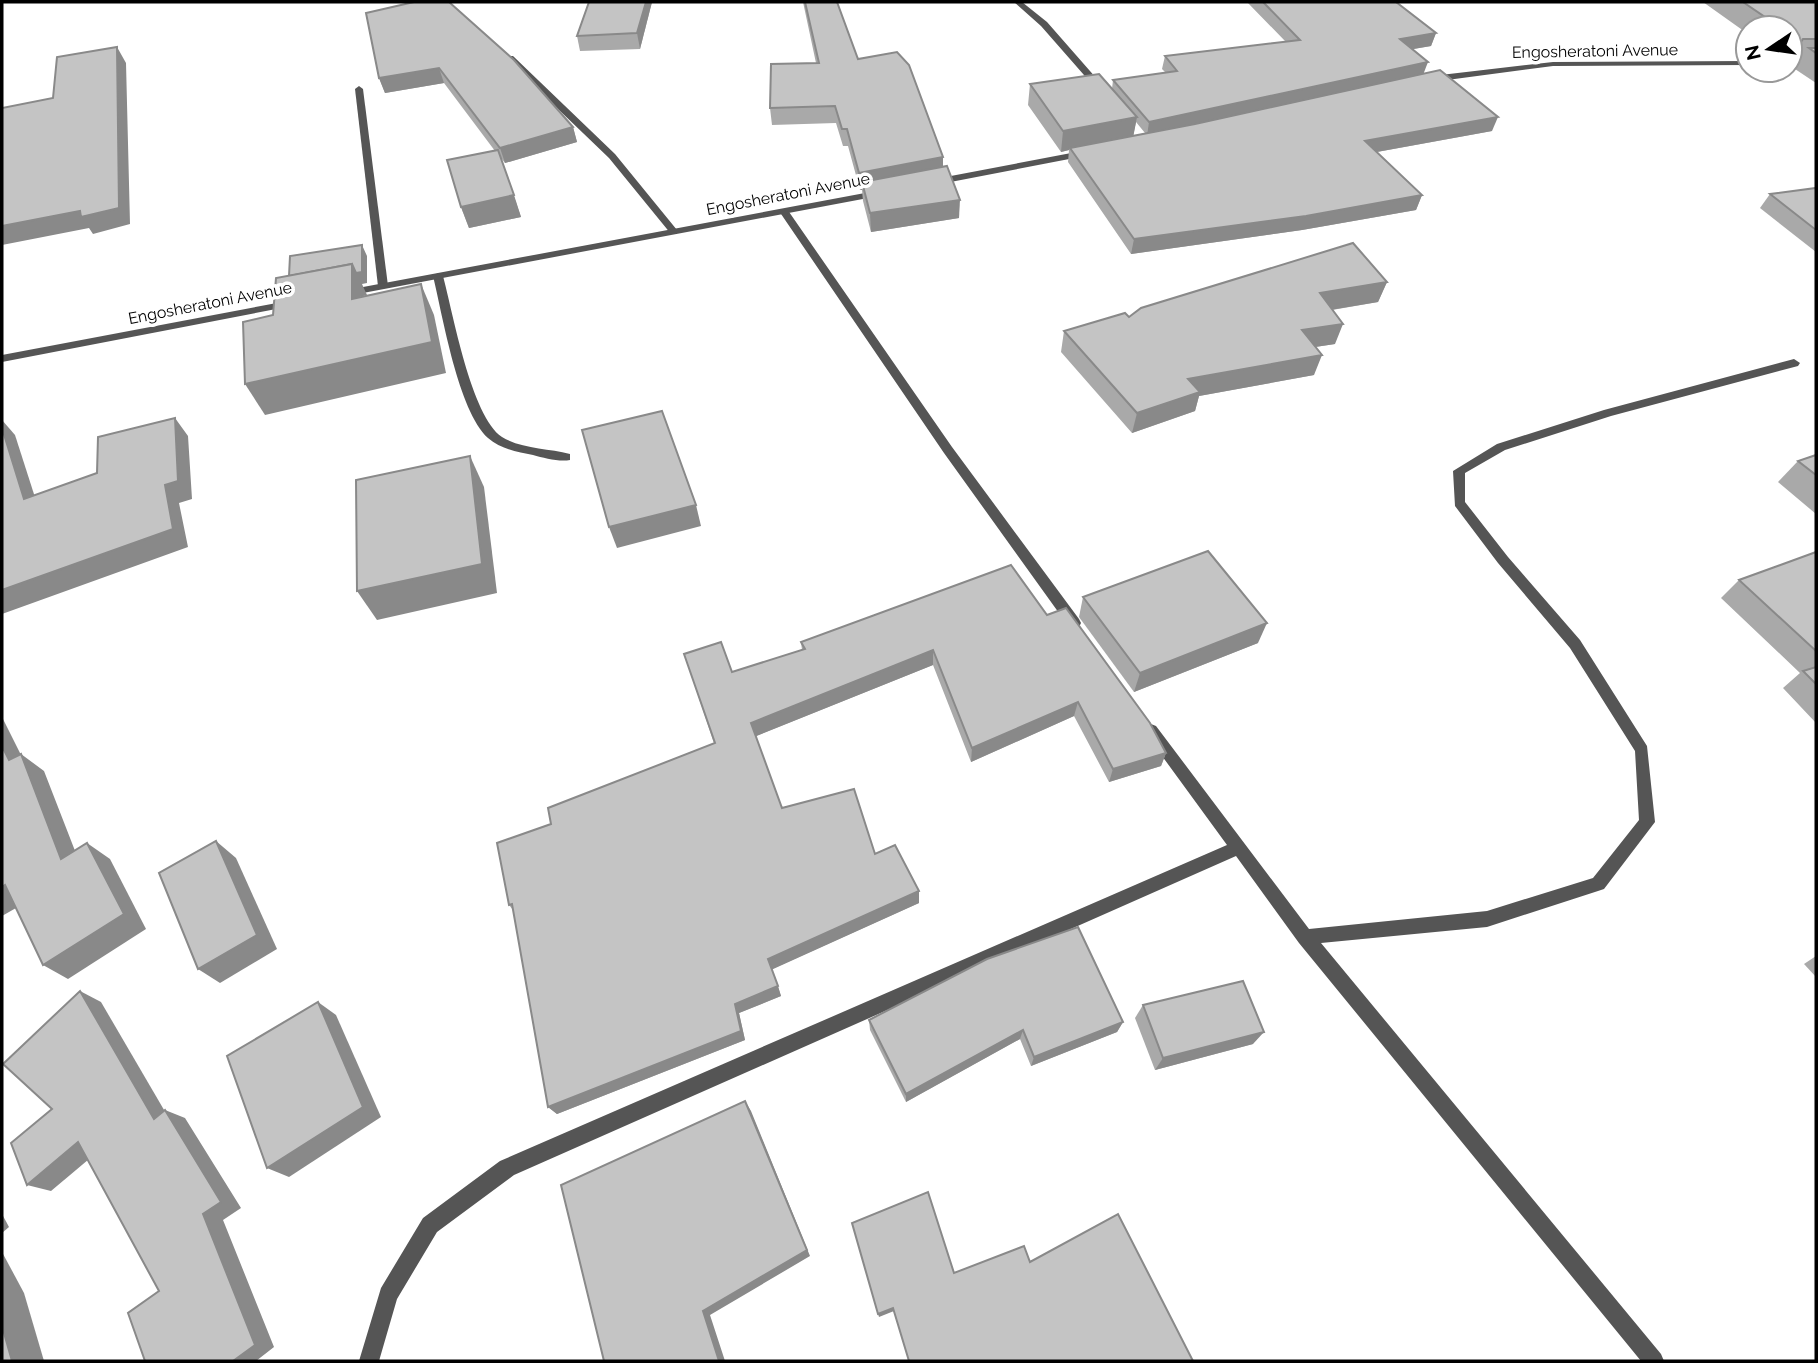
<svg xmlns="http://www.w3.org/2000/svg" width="1818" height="1363" viewBox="0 0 1818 1363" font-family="Raleway,sans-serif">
<rect width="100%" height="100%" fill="#fff"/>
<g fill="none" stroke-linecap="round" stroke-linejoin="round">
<!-- minor -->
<g fill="#555" fill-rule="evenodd">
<path d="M1014,2H1022L1047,22L1104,87V91H1098L1041,26Z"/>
<path d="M507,56H513L615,154L677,230V234H671L609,158L507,60Z"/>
<path d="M359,86L363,89L388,286L383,289L378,286L355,89Z"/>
<path d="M781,209H787L952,447L1079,619L1081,623L1079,627H1069L944,453L779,211Z"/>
<path d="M438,273L443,276C453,313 471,416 502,437C522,449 548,448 570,454V460C559,462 544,458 533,455C518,452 500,449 488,438C458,410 443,317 433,276Z"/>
<path d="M1794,359L1800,363L1798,366L1611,416L1505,450L1465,473V502L1508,557L1580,640L1647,746L1655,822L1604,889L1598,891L1487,927L1321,943L1661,1354L1664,1361H1641L1299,943L1236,856L514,1175L437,1232L397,1299L379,1361H359L381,1288L423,1218L500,1161L1227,845L1146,734L1144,730L1146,726L1151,724L1156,726L1309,929L1487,911L1593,878L1639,820L1635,751L1570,648L1498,563L1455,506L1453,471L1497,444L1604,410Z"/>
</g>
<!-- tertiary -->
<g fill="#555" fill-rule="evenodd">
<path d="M1748,61V65L1553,66L1432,82L1428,79L1432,76L1553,62Z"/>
<rect x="1790" y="62" width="26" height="4"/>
<path d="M1087,150L1092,153L1090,155L935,185L930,182L935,179Z"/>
<path d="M881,190L884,191V195L347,296L342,293L347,290Z"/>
<path d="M293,300L297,301V305L2,362V355Z"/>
</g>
</g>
<!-- wall -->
<g fill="#a9a9a9" fill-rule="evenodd">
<path d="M652,2L640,49L580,51L577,36Z"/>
<path d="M803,2H837L858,59L943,167L959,218L871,232L863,201L862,190H860L848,146H843L836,123L772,125L770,108L816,63Z"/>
<path d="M1247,2H1396L1436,33L1431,46L1413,49L1424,73L1492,131L1377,152L1422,195L1416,210L1302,230L1131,254L1068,162L1069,150L1061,152L1028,105L1030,84L1112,89L1113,80L1166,73L1162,69L1165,56L1286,42ZM1136,122L1145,133L1133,136Z"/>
<path d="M1703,2H1816V83L1795,69L1801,60L1790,59V28H1748V34Z"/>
<path d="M366,13L573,127L577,142L505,163L501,158L521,217L469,228L461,207L495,151L444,83L385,93L379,78Z"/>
<path d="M1816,188V252L1760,208L1770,194Z"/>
<path d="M1387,282L1378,302L1332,310L1335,344L1315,347L1314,375L1199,396L1195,411L1132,433L1061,352L1064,331L1129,317Z"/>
<path d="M1816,455V514L1778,482L1798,461Z"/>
<path d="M1816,552V723L1783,688L1800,673L1721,598L1739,580Z"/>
<path d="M1083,597L1258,643L1134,692L1079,617Z"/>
<path d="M1047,615L1166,753L1161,766L1109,782L1074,716L971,762L933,665L756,736L782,808L875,854L919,903L772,969L781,996L739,1013L745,1040L557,1114L548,1107L513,910L509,905L551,824L714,743L684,654L732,672L802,650L801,642Z"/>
<path d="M1816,956V977L1804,964Z"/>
<path d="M1143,1005L1253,1044L1155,1070L1135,1018Z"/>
<path d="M869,1020L1123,1022L1117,1032L1031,1066L1020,1039L906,1102L870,1030Z"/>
</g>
<!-- shaded-wall -->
<g fill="#898989">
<path d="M646,2H652L640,49L637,33Z"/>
<path d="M1436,33L1431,46L1396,52L1400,39Z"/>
<path d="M117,47L126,63L130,224L93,234L89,228L2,245V226Z"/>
<path d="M1428,62L1423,75L1147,136L1149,122Z"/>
<path d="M439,68L444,83L385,93L379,78Z"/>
<path d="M1137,117L1133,138L1070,148L1069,150L1061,152L1063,131Z"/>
<path d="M1498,117L1492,131L1360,155L1365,141Z"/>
<path d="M573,127L577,142L505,163L500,148Z"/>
<path d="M943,157V174L862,182V190H860L859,173Z"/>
<path d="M514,195L521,217L469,228L461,207Z"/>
<path d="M1422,195L1416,210L1302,230L1131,254L1134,239Z"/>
<path d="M960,200L959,218L871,232L870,213Z"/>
<path d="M362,245L367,256V283L362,284L367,295L352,299V264Z"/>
<path d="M1387,282L1378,302L1312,313L1320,293Z"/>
<path d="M421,284L434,315L446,373L265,415L245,384Z"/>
<path d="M1343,324L1335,344L1295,350L1302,330Z"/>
<path d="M1322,355L1314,375L1199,396L1195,411L1132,433L1137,413L1188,379Z"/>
<path d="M175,418L188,436L192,499L179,503L188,547L2,614V590L165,485Z"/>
<path d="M2,420L15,435L41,516L24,499L2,428Z"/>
<path d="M470,456L484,487L497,593L377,620L357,591Z"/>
<path d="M696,505L701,526L617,548L609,527Z"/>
<path d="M1267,623L1258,643L1134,692L1140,673Z"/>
<path d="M933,650V665L754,737L751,723Z"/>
<path d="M1078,702L1074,716L971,762L972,748Z"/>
<path d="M2,717L23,759L21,754L44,771L84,874L61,859L9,760L2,746Z"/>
<path d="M1166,753L1161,766L1109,782L1113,769Z"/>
<path d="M216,841L236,858L277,949L220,983L198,969Z"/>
<path d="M87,843L110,859L146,929L68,979L43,965Z"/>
<path d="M5,885L30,900L2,916V887Z"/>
<path d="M919,891V903L771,970L768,959Z"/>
<path d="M778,986L781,996L739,1013L745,1040L557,1114L548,1107L735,1004Z"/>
<path d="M80,991L101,1002L174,1127L154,1119Z"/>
<path d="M318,1002L336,1015L381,1117L289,1177L267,1168Z"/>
<path d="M1123,1022L1117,1032L1031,1066L1034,1057Z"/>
<path d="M1023,1030L1020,1039L906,1102V1094Z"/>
<path d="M1264,1032L1253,1044L1155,1070L1163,1058Z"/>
<path d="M745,1101L751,1111L810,1256L710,1315L725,1361H719L703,1311Z"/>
<path d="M165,1110L185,1118L241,1208L223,1220L274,1347L256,1361H233Z"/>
<path d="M78,1142L101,1149L51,1191L27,1185Z"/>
<path d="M2,1214L9,1227L2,1233Z"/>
<path d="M2,1252L24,1293L44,1361H12L2,1326Z"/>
<path d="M893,1308L894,1311L879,1317L878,1314Z"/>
</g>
<!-- building -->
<g fill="#c4c4c4" stroke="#898989" stroke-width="2">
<path d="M414,2H449L514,60L573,127L500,148L439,68L379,78L366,13Z"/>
<path d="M589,2H646L637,33L577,36Z"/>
<path d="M805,2H837L858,59L897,52L909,65L943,157L859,173L847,129H842L835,106L770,108L771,64L819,63Z"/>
<path d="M1263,2H1396L1436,33L1400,39L1428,62L1149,122L1113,80L1177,71L1165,56L1300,40Z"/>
<path d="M1743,2H1816V39H1803L1801,42L1790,35V28H1781Z"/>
<path d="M117,47L119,208L81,217L80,211L2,226V108L53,98L57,57Z"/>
<path d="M1809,48H1816V53Z"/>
<path d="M1440,70L1498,117L1365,141L1422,195L1306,216L1134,239L1070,148L1195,124Z"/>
<path d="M1099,74L1137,117L1063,131L1030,84Z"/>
<path d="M498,150L514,195L461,207L447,160Z"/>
<path d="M947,166L960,200L870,213L862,182Z"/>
<path d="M1816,188V230L1770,194Z"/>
<path d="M1353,243L1387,282L1320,293L1343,324L1302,330L1322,355L1188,379L1200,392L1137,413L1064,331L1125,313L1129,317L1141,308Z"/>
<path d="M362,245V272L356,273L352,264L289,276L290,256Z"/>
<path d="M352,264V299L421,284L432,342L245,384L243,322L273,315L276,278Z"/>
<path d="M662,411L696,505L609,527L582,430Z"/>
<path d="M175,418L178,481L165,485L173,529L2,590V428L24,499L97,473L98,437Z"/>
<path d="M1816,455V475L1798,461Z"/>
<path d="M470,456L482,564L357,591L356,480Z"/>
<path d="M1208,551L1267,623L1140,673L1083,597Z"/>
<path d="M1816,552V651L1739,580Z"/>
<path d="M1011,565L1047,615L1066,608L1150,723L1166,753L1113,769L1078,702L972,748L933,650L751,723L782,808L854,789L875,854L895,845L919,891L768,959L778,986L735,1004L741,1031L548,1107L512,904L509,905L497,843L551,824L548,808L715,743L684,654L721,642L732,672L805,649L801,642Z"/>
<path d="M1816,667V684L1803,671Z"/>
<path d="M2,746L9,760L21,754L61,859L87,843L124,914L43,965L5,885L2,887Z"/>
<path d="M216,841L257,935L198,969L159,873Z"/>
<path d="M1078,927L1123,1022L1034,1057L1023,1030L906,1094L869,1020L987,959Z"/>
<path d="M1243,981L1264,1032L1163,1058L1143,1005Z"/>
<path d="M80,991L154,1119L165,1110L221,1202L203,1214L255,1345L233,1361H145L128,1313L159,1291L78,1142L27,1185L11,1143L52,1109L3,1064Z"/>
<path d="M318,1002L363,1107L267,1168L227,1056Z"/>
<path d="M745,1101L807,1250L703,1311L719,1361H604L561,1185Z"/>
<path d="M928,1192L954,1273L1024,1246L1030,1262L1118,1214L1193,1361H909L893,1308L878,1314L852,1223Z"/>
<path d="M2,1326L12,1361H2Z"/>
</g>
<g text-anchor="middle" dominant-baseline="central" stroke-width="7" stroke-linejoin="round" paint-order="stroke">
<!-- far-street labels -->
<g font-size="16" fill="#000" stroke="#fff">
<text transform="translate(1595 51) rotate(-1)">Engosheratoni Avenue</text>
<text transform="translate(788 194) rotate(-11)">Engosheratoni Avenue</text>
<text transform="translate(210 303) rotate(-11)">Engosheratoni Avenue</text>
</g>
</g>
<!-- border -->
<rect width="1818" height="1363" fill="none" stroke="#000000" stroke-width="7"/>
<!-- north arrow -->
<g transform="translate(1769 49) rotate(257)"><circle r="33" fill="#ffffff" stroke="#999999" stroke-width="2"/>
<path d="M0-5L12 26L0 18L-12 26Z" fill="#000000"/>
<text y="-10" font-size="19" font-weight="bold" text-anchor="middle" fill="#000000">N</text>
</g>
</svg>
